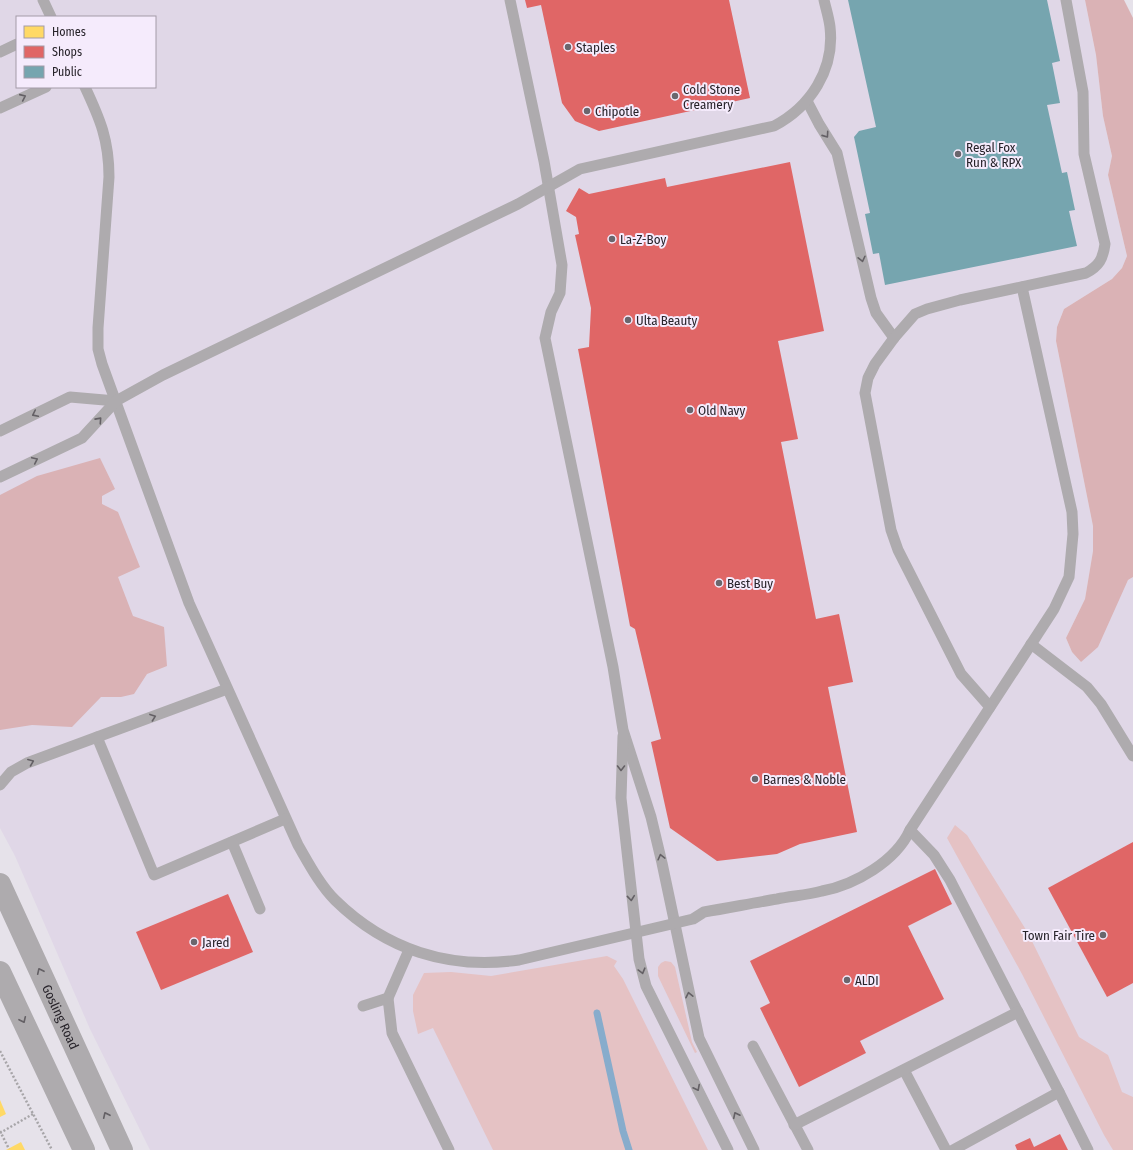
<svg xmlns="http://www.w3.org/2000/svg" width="1133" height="1150" viewBox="0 0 1133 1150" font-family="'Fira Sans Condensed',sans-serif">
<rect width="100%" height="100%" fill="#e6e2ea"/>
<!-- built -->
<path fill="#e0d7e7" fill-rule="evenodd" d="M0,0H1085L1096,55L1103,116L1112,156L1108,175L1127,256L1122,268L1112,279L1064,309L1057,327L1056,341L1093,526V551L1085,599L1066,638L1072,652L1081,662L1128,580L1133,577V1150H150L90,1029L15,856L0,828ZM17,17H155V87H17Z"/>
<!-- green -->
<g fill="#e5c2c4">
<path d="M955,825L967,835L1028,933L1079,1037L1108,1055L1122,1092L1133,1097V1150H1113L1104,1135L1022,974L947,838Z"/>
<path d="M607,956L617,961L614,966L623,979L708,1150H493L433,1028L418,1034L413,1011V995L424,973L451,972L491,976Z"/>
<path d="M665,961L671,962L675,967L692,1042L697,1052L695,1053L658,976V967L661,963Z"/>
</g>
<!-- forest -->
<g fill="#dab2b5">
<path d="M1085,0H1124L1133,18V577L1128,580L1098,647L1081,662L1072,652L1066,638L1085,599L1093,551V526L1056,341L1057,327L1064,309L1112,279L1122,268L1127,256L1108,175L1112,156L1103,116L1096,55Z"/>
<path d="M100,458L115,489L102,496V504L118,512L140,567L118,577L133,616L164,627L167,666L147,674L134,694L121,697H101L72,727L32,725L0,730V495L37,476Z"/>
</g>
<!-- homes -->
<g fill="#ffd966">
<path d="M0,1100L6,1114L0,1117Z"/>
<path d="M21,1142L25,1150H6Z"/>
</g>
<!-- shops -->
<g fill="#e06666">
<path d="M525,0H729L750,98L599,131L575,121L562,103L541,5L527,8Z"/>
<path d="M790,162L824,331L778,341L798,439L781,442L816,619L839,614L853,682L828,687L857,832L800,844L777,854L717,861L670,828L651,742L661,739L635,629L630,626L578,349L589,347L591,308L575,235L579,234L576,217L566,211L579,188L589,194L665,178L667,187Z"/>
<path d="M1133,842V983L1107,997L1048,888Z"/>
<path d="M935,869L952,904L908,926L944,999L860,1041L866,1053L799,1087L760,1008L770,1003L750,961Z"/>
<path d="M228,894L253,952L161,990L136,932Z"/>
<path d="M1060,1134L1068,1150H1017L1015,1145L1030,1138L1034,1147Z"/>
</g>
<!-- public -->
<path fill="#76a5af" d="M848,0H1047L1060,61L1052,63L1060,103L1047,105L1062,173L1067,172L1075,210L1069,211L1077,246L885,285L879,253L873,254L865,214L870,213L854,137L859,131L876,127Z"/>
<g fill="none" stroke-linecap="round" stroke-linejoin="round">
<!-- stream -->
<path stroke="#87accc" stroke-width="7" d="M597,1013L623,1131L629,1150"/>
<!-- path -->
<g stroke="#a7a5a8" stroke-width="2.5" stroke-dasharray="2 2" stroke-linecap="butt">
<path d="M0,1051L52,1150"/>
<path d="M0,1131L9,1149"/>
<path d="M0,1133L33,1114"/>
</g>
<!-- lane -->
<g stroke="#aeabae" stroke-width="11">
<path d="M43,0L51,17"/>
<path d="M510,0L544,161L562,265L560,293L551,312L545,338L613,667L623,730L651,817L662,863L699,1038L754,1150"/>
<path d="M0,52L17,44"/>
<path d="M85,87C100,119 109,140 109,177L98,328V349L102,364L189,603L298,845C309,864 320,885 335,900C386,950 449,970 519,960L693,919L704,912C728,908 753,903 777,899C792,896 807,895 822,891C855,885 896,861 910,830L1054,609L1069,577L1073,534L1072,512L1022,287"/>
<path d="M807,101L819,124L837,153L871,298L876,313L894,338"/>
<path d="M0,108L46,87"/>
<path d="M0,431L70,397L116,401"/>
<path d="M0,477L82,438L116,401L163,375L518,204L580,169L774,126C810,107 835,70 830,27C829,18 826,9 824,0"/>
<path d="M1031,644L1087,687L1101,704L1133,756"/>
<path d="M990,707L961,674L898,550L891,530L865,393L868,378L875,364L894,338L915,314L927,309L960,300L1086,273C1099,266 1103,259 1105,244L1084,154L1083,92L1066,0"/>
<path d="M623,736L621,798L639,959L646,986L728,1150"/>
<path d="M97,737L154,875L285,819"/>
<path d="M0,785L11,772L27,763L227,689"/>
<path d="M910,830L934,855L950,880L1059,1092"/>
<path d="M232,842L260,909"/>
<path d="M388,998L409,950"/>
<path d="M363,1006L388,998L392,1033L449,1150"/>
<path d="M753,1046L808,1150"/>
<path d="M904,1070L946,1150"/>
<path d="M794,1125L1018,1012"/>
<path d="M953,1150L1059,1092L1088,1150"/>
</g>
<!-- secondary -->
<g stroke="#aeabae" stroke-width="22">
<path id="s1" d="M0,884L122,1150"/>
<path d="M0,972L84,1150"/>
</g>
</g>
<!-- one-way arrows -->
<defs><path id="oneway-chevron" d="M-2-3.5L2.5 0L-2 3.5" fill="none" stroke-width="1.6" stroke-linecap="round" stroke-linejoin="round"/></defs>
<g stroke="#646065">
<use href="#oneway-chevron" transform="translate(23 97) rotate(-24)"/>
<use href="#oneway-chevron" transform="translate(826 135) rotate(55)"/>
<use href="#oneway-chevron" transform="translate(862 259) rotate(77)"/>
<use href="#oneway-chevron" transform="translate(35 414) rotate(154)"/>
<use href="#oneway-chevron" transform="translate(99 420) rotate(-48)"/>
<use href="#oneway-chevron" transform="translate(35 460) rotate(-25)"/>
<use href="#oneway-chevron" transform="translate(153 717) rotate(-20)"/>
<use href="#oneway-chevron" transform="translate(31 762) rotate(-22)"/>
<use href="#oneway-chevron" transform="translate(621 768) rotate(90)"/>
<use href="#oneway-chevron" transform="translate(661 857) rotate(-104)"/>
<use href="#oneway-chevron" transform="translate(631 898) rotate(84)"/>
<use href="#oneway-chevron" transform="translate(40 971) rotate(-115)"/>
<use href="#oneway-chevron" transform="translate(642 971) rotate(75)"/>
<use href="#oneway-chevron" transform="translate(689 995) rotate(-102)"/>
<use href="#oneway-chevron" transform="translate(23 1020) rotate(65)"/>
<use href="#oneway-chevron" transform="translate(697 1088) rotate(63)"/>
<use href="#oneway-chevron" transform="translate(106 1115) rotate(-115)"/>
<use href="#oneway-chevron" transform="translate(736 1115) rotate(-116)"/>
</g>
<!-- markers -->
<g fill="#6a666d" stroke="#f5ebfc" stroke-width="1.5">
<circle cx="568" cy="47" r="4"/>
<circle cx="675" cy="96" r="4"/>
<circle cx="587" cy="111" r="4"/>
<circle cx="958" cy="154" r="4"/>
<circle cx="612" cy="239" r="4"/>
<circle cx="628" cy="320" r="4"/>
<circle cx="690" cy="410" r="4"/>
<circle cx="719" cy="583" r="4"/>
<circle cx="755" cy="779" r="4"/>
<circle cx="1103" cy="935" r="4"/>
<circle cx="194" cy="942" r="4"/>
<circle cx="847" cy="980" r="4"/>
</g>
<g text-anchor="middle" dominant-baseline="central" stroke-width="4" stroke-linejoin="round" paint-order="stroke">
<!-- poi labels -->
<g font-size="13" fill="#27232a" stroke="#f5ebfc" text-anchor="start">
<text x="576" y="47">Staples</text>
<text x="683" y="89">Cold Stone<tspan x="683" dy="15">Creamery</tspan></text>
<text x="595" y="111">Chipotle</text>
<text x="966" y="147">Regal Fox<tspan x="966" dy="15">Run &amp; RPX</tspan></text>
<text x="620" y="239">La-Z-Boy</text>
<text x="636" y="320">Ulta Beauty</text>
<text x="698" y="410">Old Navy</text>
<text x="727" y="583">Best Buy</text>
<text x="763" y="779">Barnes &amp; Noble</text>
<text x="1095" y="935" text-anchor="end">Town Fair Tire</text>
<text x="202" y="942">Jared</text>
<text x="855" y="980">ALDI</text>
</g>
<!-- street labels -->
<g font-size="13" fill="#27232a" stroke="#f5ebfc">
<text stroke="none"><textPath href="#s1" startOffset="146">Gosling Road</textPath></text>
</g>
</g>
<!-- legend -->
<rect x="16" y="16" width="140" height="72" fill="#f5ebfc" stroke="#a39ba8"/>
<rect x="24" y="26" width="20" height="12" fill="#ffd966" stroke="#a39ba8"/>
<text x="52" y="36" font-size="12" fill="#27232a">Homes</text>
<rect x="24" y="46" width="20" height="12" fill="#e06666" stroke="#a39ba8"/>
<text x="52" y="56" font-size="12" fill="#27232a">Shops</text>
<rect x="24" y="66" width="20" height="12" fill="#76a5af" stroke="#a39ba8"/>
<text x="52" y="76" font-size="12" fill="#27232a">Public</text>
</svg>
